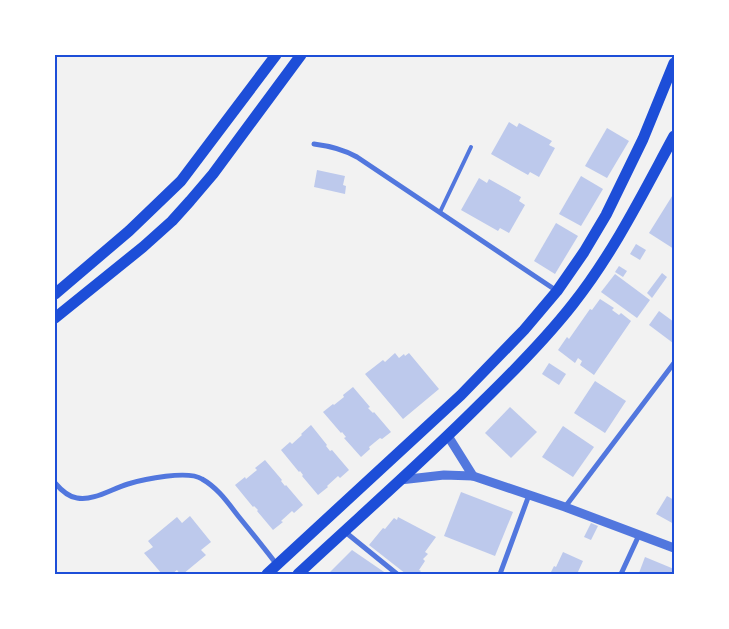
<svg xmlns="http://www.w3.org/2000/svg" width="729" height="629" viewBox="0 0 729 629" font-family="Arial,sans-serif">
<rect width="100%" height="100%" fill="#f2f2f2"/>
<!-- building -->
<g fill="#bdc9ec">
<path d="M509,122L517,127L519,123L552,141L549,145L555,148L539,177L530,172L528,175L491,154Z"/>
<path d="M607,128L629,141L607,178L585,166Z"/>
<path d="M317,170L345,176L343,185L346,186L345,194L314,187Z"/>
<path d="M581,176L603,189L581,226L559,214Z"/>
<path d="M479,178L487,183L489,179L521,197L519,201L525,205L509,233L500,228L498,231L461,210Z"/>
<path d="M674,193V249L649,233Z"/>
<path d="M556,223L578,236L555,274L534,261Z"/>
<path d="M636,244L646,250L640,260L630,254Z"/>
<path d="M619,266L627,271L623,277L615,272Z"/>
<path d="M662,273L667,277L652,298L647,293Z"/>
<path d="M615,274L650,300L637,318L601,292Z"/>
<path d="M600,299L614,308L612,310L619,315L621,313L631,321L594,375L580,365L582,361L578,358L575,363L558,350L567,337L569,339L590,309L592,310Z"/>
<path d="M659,311L674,322V341L673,343L649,325Z"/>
<path d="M395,353L399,358L404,354L405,356L409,353L439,389L403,419L365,374L383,360L385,362Z"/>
<path d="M549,363L566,374L559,385L542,374Z"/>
<path d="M595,381L626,401L605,433L574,413Z"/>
<path d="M353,387L370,407L368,408L373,413L374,412L391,432L382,439L380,438L369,447L370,449L361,457L344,438L346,437L342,432L341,433L323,412L333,404L334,405L344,397L343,395Z"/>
<path d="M510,407L537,432L511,458L485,433Z"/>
<path d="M311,425L327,445L326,446L330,451L332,450L349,470L340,478L338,476L327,486L328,487L318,495L302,476L303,475L300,471L299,472L281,450L290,442L292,444L302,435L301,434Z"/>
<path d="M563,426L594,447L573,477L542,457Z"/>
<path d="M265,460L282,480L281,481L285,486L286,485L303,505L294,513L292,511L281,521L283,522L273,530L257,511L258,510L254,506L253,507L235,485L245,477L246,479L257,470L255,468Z"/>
<path d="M461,492L513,512L495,556L444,536Z"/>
<path d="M667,496L674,500V524L656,514Z"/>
<path d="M190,516L211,542L201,550L206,555L183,574H180L177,570L172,574H162L144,553L153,547L148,541L177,517L182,523Z"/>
<path d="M398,517L436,537L425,552L428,554L423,559L425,561L419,570L421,571L418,574H406L369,545L383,528L385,529L394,518L397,520Z"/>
<path d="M591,523L598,526L591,540L584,537Z"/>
<path d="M352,550L387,574H328Z"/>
<path d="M563,552L583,561L577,574H550L554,566L556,567Z"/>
<path d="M645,557L674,569L673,574H643L639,573Z"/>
</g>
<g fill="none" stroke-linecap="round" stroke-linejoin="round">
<!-- service -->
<path stroke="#5277de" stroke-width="4" d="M440,212L471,147"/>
<!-- minor -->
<g stroke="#5277de" stroke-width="5">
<path d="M314,144C330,146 343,149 357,157L557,291"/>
<path d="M55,483C61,490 68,497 77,498C94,501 111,489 128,484C144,479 188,470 202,479C218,488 228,503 239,517C252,533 265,549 277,565"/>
<path d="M565,507L674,363"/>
<path d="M344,531L397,574"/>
<path d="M500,574L529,495"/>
<path d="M621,574L639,535"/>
</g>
<!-- tertiary -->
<g stroke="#5277de" stroke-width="9">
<path d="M448,436L473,476"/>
<path d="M400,480L444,475L473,476L565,507L674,548"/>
</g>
<!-- primary -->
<g stroke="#1d4ed8" stroke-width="11">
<path d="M55,294L129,231L181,181L276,55"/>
<path d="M55,318L143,247L172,221L190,201L213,174L301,55"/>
<path d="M267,574L461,395L524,330L557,291L584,252L606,215L643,139L674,63"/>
<path d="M298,574C358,518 420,464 478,406C511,374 544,341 573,304C614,252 643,193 674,136"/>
</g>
</g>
<!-- border -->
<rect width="729" height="629" fill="none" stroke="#ffffff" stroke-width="112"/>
<rect x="56" y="56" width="617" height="517" fill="none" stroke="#1d4ed8" stroke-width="2"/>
</svg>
